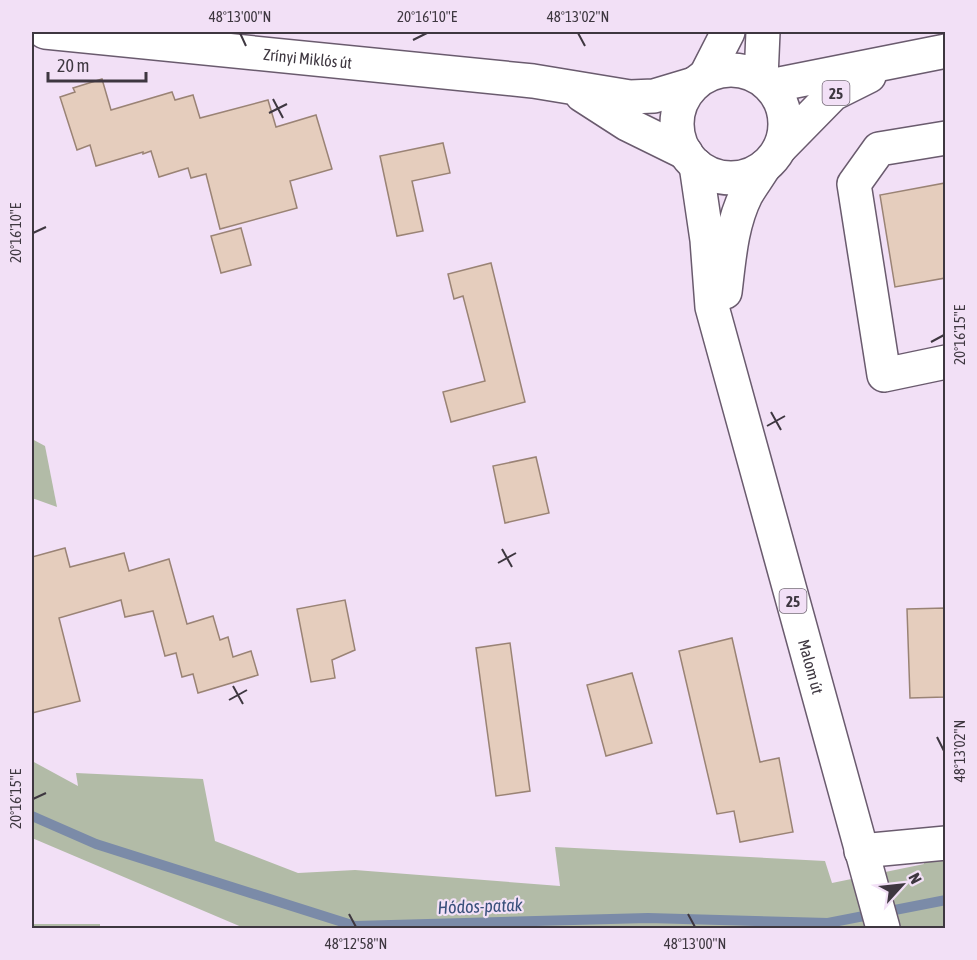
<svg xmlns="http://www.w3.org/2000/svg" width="977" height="960" viewBox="0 0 977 960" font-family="'Asap Condensed',sans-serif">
<rect width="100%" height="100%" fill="#f2e0f6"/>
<!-- green -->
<g fill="#b2bba7">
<path d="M32,439L45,446L57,507L32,498Z"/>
<path d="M32,761L78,786L76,773L203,779L215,841L298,873L355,870L560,886L555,847L825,861L832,883L924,864L921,853L945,851V928H244L32,838Z"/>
<rect x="32" y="924" width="68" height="4"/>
</g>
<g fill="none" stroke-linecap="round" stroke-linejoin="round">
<!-- stream -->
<path stroke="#7b8ba8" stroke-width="10" d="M32,816L96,844L355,926L648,918L828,923L946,900"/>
</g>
<!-- building -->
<g fill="#e5cdbd" stroke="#9a8375" stroke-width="1.5">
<path d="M102,79L111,110L172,92L175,100L193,95L200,118L268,100L276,127L316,115L332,169L290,181L297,208L220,229L206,174L191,178L188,168L159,177L151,151L143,154V152L96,166L90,145L77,150L60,97L75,92L73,88Z"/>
<path d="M443,143L450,173L412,181L423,231L397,236L380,156Z"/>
<path d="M945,183V278L895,287L880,195Z"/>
<path d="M241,228L251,265L221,273L211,236Z"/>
<path d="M491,263L525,402L451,422L443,392L485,381L463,296L454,299L448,274Z"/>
<path d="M536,457L549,513L505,523L493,466Z"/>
<path d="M65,548L70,567L124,553L129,571L169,559L187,624L213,616L220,640L228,637L233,657L251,651L258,675L198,693L193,674L182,677L176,653L165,656L153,611L125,617L121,600L59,618L80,701L32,713V557Z"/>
<path d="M345,600L355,650L332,660L335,678L311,682L297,609Z"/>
<path d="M945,608V697L910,698L907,609Z"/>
<path d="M732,638L760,762L779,758L793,832L740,842L734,811L717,814L679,651Z"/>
<path d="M510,643L530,791L496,796L476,648Z"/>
<path d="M632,673L652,743L606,756L587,685Z"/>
</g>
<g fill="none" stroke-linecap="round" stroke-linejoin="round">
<!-- minor casing -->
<g stroke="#6a5b6e" stroke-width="36">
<g id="minor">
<path id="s1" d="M45,32L533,81L630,97L654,96L694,84"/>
<path d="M706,75L728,32"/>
<path d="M761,78L763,32"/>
<path d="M582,95L627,124L686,153"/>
<path d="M946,138L879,149L854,184L884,375L946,362"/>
<path d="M861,851L946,843"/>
</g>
</g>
<!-- major casing -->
<g stroke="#6a5b6e" stroke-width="36">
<g id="major">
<circle cx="731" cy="124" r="54"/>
<path d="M770,86L946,51"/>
<path d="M781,147L833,94L869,76"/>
<path id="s2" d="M696,165L707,240L712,307L883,928"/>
<path d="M725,292C729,260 731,225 746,195C751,186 758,177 764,167"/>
</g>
</g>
<!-- minor -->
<use href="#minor" stroke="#fff" stroke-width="33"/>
<!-- major -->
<use href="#major" stroke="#fff" stroke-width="33"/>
</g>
<!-- ticks -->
<path fill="none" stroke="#3e3740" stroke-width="2" d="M240,33L246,46M578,33L585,46M413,40L427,33M273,99L283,118M269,113L287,104M33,233L46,227M931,342L944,335M771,412L781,430M767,426L785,416M502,549L512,567M498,563L516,553M233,686L243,704M229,700L247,690M937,737L944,751M33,799L46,793M349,914L356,927M688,914L695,927"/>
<g text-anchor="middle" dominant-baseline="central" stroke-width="4.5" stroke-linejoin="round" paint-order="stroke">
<!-- shield labels -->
<g fill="#f2e0f6" stroke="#746a77" stroke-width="1.5">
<rect x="822.5" y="81" width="27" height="24" rx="4.5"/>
<rect x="779.5" y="589" width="27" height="24" rx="4.5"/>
</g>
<g font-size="15" font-weight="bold" fill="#3e3740">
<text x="836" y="93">25</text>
<text x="793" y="601">25</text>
</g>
<!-- street labels -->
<g font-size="16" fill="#3e3740" stroke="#f2e0f6">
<text stroke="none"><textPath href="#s1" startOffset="264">Zrínyi Miklós út</textPath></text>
<text stroke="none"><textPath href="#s2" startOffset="516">Malom út</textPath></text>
</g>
<!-- water labels -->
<g font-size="18" font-style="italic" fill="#39507b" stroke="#f2e0f6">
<text transform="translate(480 906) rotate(-2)">Hódos-patak</text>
</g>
</g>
<!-- border -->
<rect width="977" height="960" fill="none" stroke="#f2e0f6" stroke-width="66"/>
<!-- north arrow -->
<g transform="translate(902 885) rotate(63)" stroke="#f2e0f6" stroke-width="4.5" paint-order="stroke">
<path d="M0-4.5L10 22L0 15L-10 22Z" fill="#3e3740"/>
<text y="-9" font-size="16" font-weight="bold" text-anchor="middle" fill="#3e3740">N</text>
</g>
<!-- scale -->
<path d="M48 72v9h98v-9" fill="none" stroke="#3e3740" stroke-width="3"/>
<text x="57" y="72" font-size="18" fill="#3e3740" stroke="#f2e0f6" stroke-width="4.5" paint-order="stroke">20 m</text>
<rect x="33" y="33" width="911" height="894" fill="none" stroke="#3e3740" stroke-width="2"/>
<g font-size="15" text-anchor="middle" fill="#3e3740">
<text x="240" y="22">48°13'00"N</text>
<text x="427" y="22">20°16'10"E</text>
<text x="578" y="22">48°13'02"N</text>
<text transform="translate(16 233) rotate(-90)" y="5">20°16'10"E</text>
<text transform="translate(960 335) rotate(-90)" y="5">20°16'15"E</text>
<text transform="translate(960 751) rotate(-90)" y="5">48°13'02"N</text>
<text transform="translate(16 799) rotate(-90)" y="5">20°16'15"E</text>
<text x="356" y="949">48°12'58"N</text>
<text x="695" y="949">48°13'00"N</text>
</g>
</svg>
